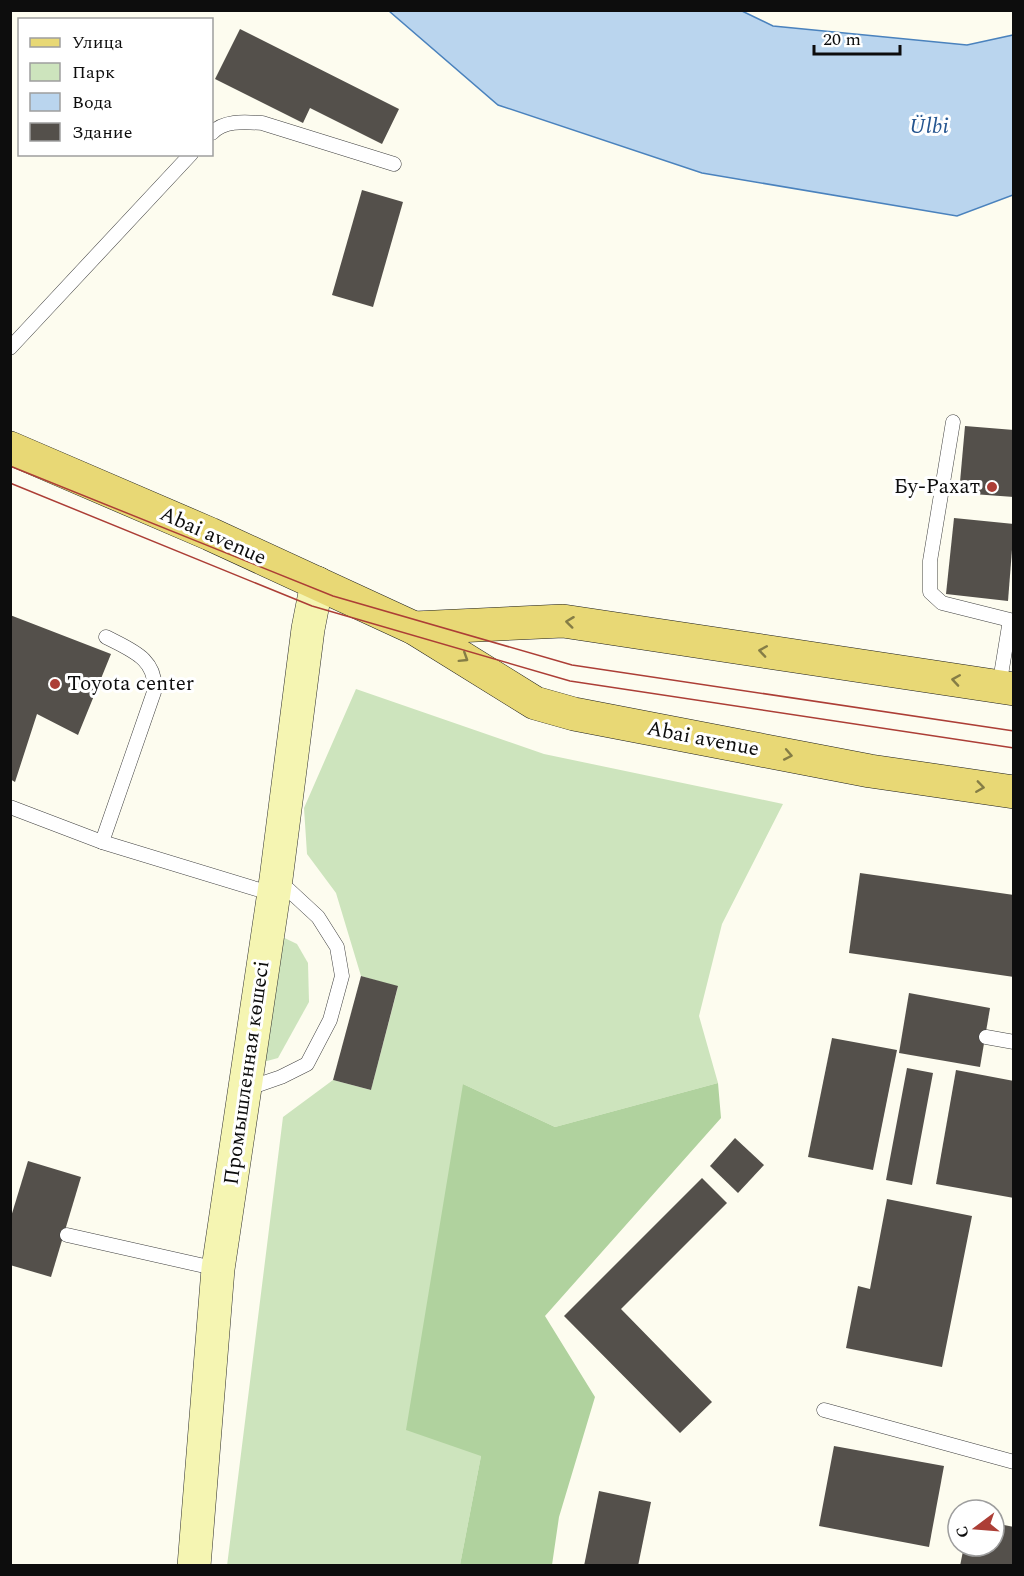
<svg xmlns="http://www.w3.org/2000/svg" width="1024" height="1576" viewBox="0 0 1024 1576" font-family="Spectral,serif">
<rect width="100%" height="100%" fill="#fdfcef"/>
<!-- green -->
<g fill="#cde4bd">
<path d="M356,689L544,754L783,804L722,924L699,1016L718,1083L555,1127L463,1084L481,1456L460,1565L227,1566L283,1117L333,1080L371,1090L398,987L361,976L336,893L307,854L304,808Z"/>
<path d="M268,930L297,944L308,963L309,1002L278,1058L248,1066Z"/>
</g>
<!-- forest -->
<path fill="#b0d29e" d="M718,1083L721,1118L545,1316L595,1397L559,1517L552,1565H460L481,1456L406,1430L463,1084L555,1127Z"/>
<!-- water -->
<path fill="#bad5ee" stroke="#4a82bd" stroke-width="1.5" d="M742,11L773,26L967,45L1013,35V195L957,216L702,173L498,105L389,11Z"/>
<!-- building -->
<g fill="#54504b">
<path d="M240,29L399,109L382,144L310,108L303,123L215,79Z"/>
<path d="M362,190L403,202L373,307L332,295Z"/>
<path d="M965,426L1014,430V497L959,493Z"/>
<path d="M954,518L1014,524L1008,601L946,594Z"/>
<path d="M10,615L111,654L78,735L37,714L15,782L10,779Z"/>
<path d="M860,873L1014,895V977L849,953Z"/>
<path d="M361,976L398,986L371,1090L333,1080Z"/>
<path d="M909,993L990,1008L980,1067L899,1053Z"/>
<path d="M832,1038L897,1050L873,1170L808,1157Z"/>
<path d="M907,1068L933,1073L912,1185L886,1180Z"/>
<path d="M956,1070L1014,1081V1198L936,1184Z"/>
<path d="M735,1138L764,1165L738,1193L710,1166Z"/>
<path d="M28,1161L81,1177L51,1277L10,1265V1220Z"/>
<path d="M702,1178L727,1203L621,1309L712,1402L680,1433L564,1316Z"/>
<path d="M887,1199L972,1216L942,1367L846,1348L858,1286L870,1289Z"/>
<path d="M834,1446L944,1466L929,1547L819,1526Z"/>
<path d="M599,1491L651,1502L638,1566H584Z"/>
<path d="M994,1523L1014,1527V1566H960L964,1546H994Z"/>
</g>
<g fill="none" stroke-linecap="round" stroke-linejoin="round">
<!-- service casing -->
<g stroke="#404040" stroke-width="15">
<g id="service">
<path d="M212,133C224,120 245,122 262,123L394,164"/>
<path d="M10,348L191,154"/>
<path d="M953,422L930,561V592L942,603L1010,620L999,687"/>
<path d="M10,807L102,842L273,894"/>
<path d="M102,842L154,692C158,659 131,650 106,637"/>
<path d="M986,1037L1014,1042"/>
<path d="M246,1089L281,1077L307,1064L330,1020L342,976L337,947L318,917L278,880"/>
<path d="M67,1235L218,1269"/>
<path d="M824,1410L1014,1462"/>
</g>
</g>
<!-- secondary casing -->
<g stroke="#2f2f2f" stroke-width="34">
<path id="secondary" d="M194,1566L218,1269L276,879L308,629L317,583"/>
</g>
<!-- primary casing -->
<g stroke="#1e1e1e" stroke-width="34">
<g id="primary">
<path d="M10,448L210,534L414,628L535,703L574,714L870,771L1014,792"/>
<path d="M414,628L563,621L1014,689"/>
</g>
</g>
<!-- service -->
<use href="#service" stroke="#fff" stroke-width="14"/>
<!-- secondary -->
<use href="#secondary" stroke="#f5f5b2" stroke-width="33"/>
<!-- primary -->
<use href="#primary" stroke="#e8d875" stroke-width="33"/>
<!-- tram -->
<g stroke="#ac3e36" stroke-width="1.5">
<path d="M10,466L333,596L572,665L1014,731"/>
<path d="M10,483L312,606L570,681L1014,748"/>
</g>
</g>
<!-- one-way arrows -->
<defs><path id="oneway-chevron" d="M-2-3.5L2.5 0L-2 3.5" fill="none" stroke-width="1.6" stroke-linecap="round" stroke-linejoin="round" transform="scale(1.5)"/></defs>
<g stroke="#857d46">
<use href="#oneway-chevron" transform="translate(570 622) rotate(-173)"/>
<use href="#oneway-chevron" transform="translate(763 651) rotate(-171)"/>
<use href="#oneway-chevron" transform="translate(464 658) rotate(32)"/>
<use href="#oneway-chevron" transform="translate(956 680) rotate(-171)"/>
<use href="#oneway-chevron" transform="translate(788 755) rotate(11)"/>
<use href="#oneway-chevron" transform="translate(980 787) rotate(8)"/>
</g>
<!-- markers -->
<g fill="#ac3e36" stroke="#fff" stroke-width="2">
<circle cx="992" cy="487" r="6"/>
<circle cx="55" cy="684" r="6"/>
</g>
<g text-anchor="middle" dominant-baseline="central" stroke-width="6" stroke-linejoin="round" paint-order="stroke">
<!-- poi labels -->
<g font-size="21" fill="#0d0d0d" stroke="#fff" text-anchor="end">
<text x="980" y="487">Бу-Рахат</text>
<text x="67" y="684" text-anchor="start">Toyota center</text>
</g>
<!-- street labels -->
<g font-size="21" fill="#0d0d0d" stroke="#fff">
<text transform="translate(213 536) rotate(24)">Abai avenue</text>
<text transform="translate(703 739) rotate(11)">Abai avenue</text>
<text transform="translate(247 1073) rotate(-82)">Промышленная көшесі</text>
</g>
<!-- water labels -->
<g font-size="22" font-style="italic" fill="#265690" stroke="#fff">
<text x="929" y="126">Ülbi</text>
</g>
</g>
<!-- border -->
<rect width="1024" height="1576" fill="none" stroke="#0d0d0d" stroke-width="24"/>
<!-- legend -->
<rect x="18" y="18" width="195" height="138" fill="#ffffff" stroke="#9e9e9e" stroke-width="1.5"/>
<rect x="30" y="38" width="30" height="9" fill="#e8d875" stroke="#9e9e9e" stroke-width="1.5"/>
<text x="72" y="48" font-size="18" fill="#0d0d0d">Улица</text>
<rect x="30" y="63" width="30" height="18" fill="#cde4bd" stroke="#9e9e9e" stroke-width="1.5"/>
<text x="72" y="78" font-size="18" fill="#0d0d0d">Парк</text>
<rect x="30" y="93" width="30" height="18" fill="#bad5ee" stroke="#9e9e9e" stroke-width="1.5"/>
<text x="72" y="108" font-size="18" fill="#0d0d0d">Вода</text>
<rect x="30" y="123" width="30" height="18" fill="#54504b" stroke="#9e9e9e" stroke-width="1.5"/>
<text x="72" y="138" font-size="18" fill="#0d0d0d">Здание</text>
<!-- north arrow -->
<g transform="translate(976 1528) rotate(254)"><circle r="28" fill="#ffffff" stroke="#9e9e9e" stroke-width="1.5"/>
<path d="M0-4.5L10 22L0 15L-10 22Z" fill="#ac3e36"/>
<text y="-9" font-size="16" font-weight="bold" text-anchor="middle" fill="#0d0d0d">С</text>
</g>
<!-- scale -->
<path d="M814 45v9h86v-9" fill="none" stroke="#0d0d0d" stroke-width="3"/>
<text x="823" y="45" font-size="18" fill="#0d0d0d" stroke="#ffffff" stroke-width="4.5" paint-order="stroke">20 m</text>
</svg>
